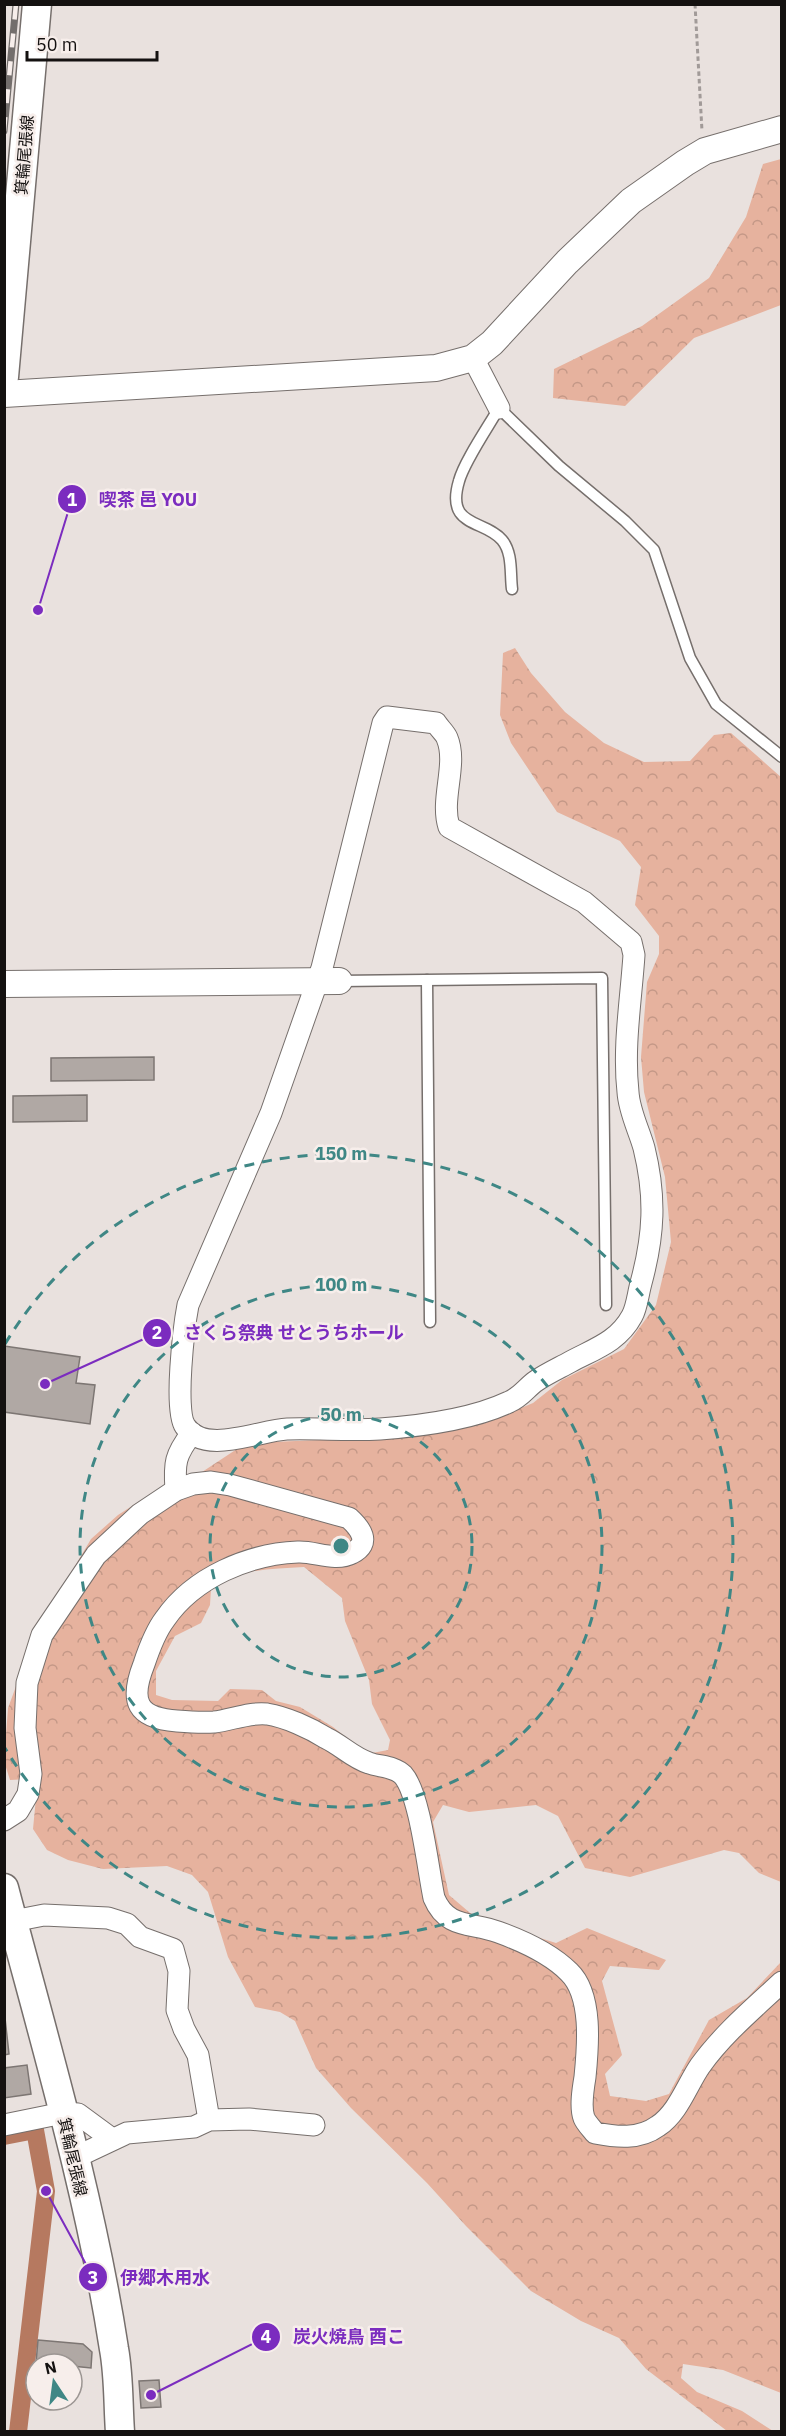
<svg xmlns="http://www.w3.org/2000/svg" width="786" height="2436" viewBox="0 0 786 2436" font-family="'IBM Plex Sans','Noto Sans JP',sans-serif">
<defs>
<pattern id="forest-crowns" width="20" height="18" patternUnits="userSpaceOnUse" patternTransform="scale(1.5)"><rect width="20" height="18" fill="#e6b29e"/><path d="M2 6a3 3 0 1 1 6 0M12 15a3 3 0 1 1 6 0" fill="none" stroke="#c49887"/></pattern>
</defs>
<rect width="100%" height="100%" fill="#e9e1de"/>
<!-- forest -->
<g fill="url(#forest-crowns)" fill-rule="evenodd">
<path d="M781,159V305L694,338L625,406L553,398L554,369L642,326L709,278L746,217L763,164Z"/>
<path d="M515,648L531,673L565,712L604,743L644,762L690,761L714,735L731,733L782,778L781,1882L759,1873L739,1853L724,1850L630,1877L585,1868L558,1816L536,1805L469,1812L443,1805L433,1822L449,1895L476,1918L556,1943L587,1928L666,1960L659,1970L610,1966L602,1981L622,2055L605,2074L610,2096L646,2101L669,2094L709,2020L747,1998L781,1962V2393L723,2370L683,2364L681,2378L697,2392L742,2411L773,2431H727L646,2369L619,2338L581,2321L531,2291L466,2226L427,2183L351,2108L316,2068L295,2021L280,2012L255,2007L228,1957L208,1892L192,1875L167,1866L103,1869L68,1860L47,1850L33,1829L37,1787L30,1779L10,1780L4,1761L8,1708L36,1632L91,1539L118,1515L157,1490L196,1476L246,1443L415,1436L485,1423L533,1403L562,1380L624,1349L656,1305L671,1242L665,1177L644,1092L641,1057L647,982L659,954V936L635,905L641,867L620,841L557,812L511,743L500,715L503,653ZM304,1567L342,1598L345,1621L369,1680L372,1704L390,1740L388,1750L367,1754L333,1727L300,1707L276,1701L262,1690L230,1689L218,1701L172,1700L156,1695V1671L175,1636L201,1623L210,1605L211,1589C239,1568 271,1569 304,1567Z"/>
</g>
<g fill="none" stroke-linecap="round" stroke-linejoin="round">
<!-- canal -->
<path stroke="#b67960" stroke-width="18" d="M4,2136L35,2130L46,2191L18,2432"/>
</g>
<!-- building -->
<g fill="#b0a8a4" stroke="#7d7673" stroke-width="1.5">
<path d="M154,1057V1080L51,1081V1058Z"/>
<path d="M87,1095V1121L13,1122V1096Z"/>
<path d="M4,1346L80,1357L76,1383L95,1385L90,1424L4,1412Z"/>
<path d="M4,2009L9,2054L4,2055Z"/>
<path d="M27,2065L31,2094L4,2098V2068Z"/>
<path d="M38,2340L83,2344L92,2352L91,2368L72,2366V2364L36,2363Z"/>
<path d="M159,2380L161,2407L141,2408L139,2381Z"/>
</g>
<g fill="none" stroke-linecap="round" stroke-linejoin="round">
<!-- service casing -->
<g stroke="#766f6c" stroke-width="13">
<g id="service">
<path d="M512,589C510,574 513,553 502,540C484,519 445,528 459,481C464,462 488,427 499,408L559,466L625,521L654,550L690,658L716,704L782,757"/>
<path d="M427,980L430,1322"/>
<path d="M339,981L602,978L606,1305"/>
</g>
</g>
<!-- minor casing -->
<g stroke="#766f6c" stroke-width="23">
<g id="minor">
<path d="M473,358L499,408"/>
<path d="M387,717L436,723C439,728 445,733 447,738C458,764 440,799 449,827L584,902L631,942L634,955C631,1000 623,1047 628,1092C629,1111 639,1130 644,1148C656,1197 654,1235 641,1283C638,1294 637,1307 632,1316C618,1342 594,1349 570,1362C559,1368 546,1374 536,1381C526,1388 521,1397 509,1402C471,1420 422,1426 380,1429C349,1431 318,1428 287,1429C260,1430 204,1456 185,1426C174,1410 184,1326 188,1305L271,1113L322,968L383,723Z"/>
<path d="M176,1490C174,1463 175,1455 192,1433"/>
<path d="M4,1820L18,1811L28,1794L31,1774L25,1728L27,1683L42,1635L96,1555L140,1514L176,1490L193,1484L211,1482L230,1485L349,1518C360,1528 372,1543 352,1553C335,1562 315,1551 298,1552C249,1554 194,1577 165,1619C155,1632 149,1649 144,1664C129,1702 137,1718 177,1721C189,1722 202,1723 214,1722C231,1720 250,1712 267,1714C286,1717 310,1728 326,1738C341,1745 353,1758 369,1763C380,1767 394,1766 403,1775C420,1794 428,1870 434,1898C447,1929 471,1922 498,1932C523,1941 550,1953 569,1972C593,1995 588,2047 585,2077C583,2089 580,2107 584,2118C586,2123 592,2129 595,2133C616,2137 639,2140 658,2126C678,2113 687,2085 700,2066C723,2034 753,2009 782,1982"/>
<path d="M13,1921L44,1915L108,1918L127,1924L140,1937L173,1949L179,1971L177,2010L184,2029L198,2055L209,2120"/>
<path d="M4,2125L63,2113L78,2114L112,2139"/>
<path d="M74,2158L127,2133L194,2127L209,2120L249,2119L314,2125"/>
</g>
</g>
<!-- tertiary casing -->
<g stroke="#766f6c" stroke-width="28">
<g id="tertiary">
<path d="M4,394L436,368L473,358L492,343L567,262L631,201L685,163L705,151L782,129"/>
<path d="M4,984L339,981"/>
</g>
</g>
<!-- secondary casing -->
<g stroke="#766f6c" stroke-width="31">
<g id="secondary">
<path d="M4,377L37,4"/>
<path d="M4,1888C44,2040 90,2193 114,2349C119,2376 118,2404 120,2432"/>
</g>
</g>
<!-- path -->
<path stroke="#a19a98" stroke-width="3" stroke-dasharray="4.5 3" stroke-linecap="butt" d="M695,4L702,131"/>
<!-- service -->
<use href="#service" stroke="#fff" stroke-width="10"/>
<!-- minor -->
<use href="#minor" stroke="#fff" stroke-width="21"/>
<!-- tertiary -->
<use href="#tertiary" stroke="#fff" stroke-width="26"/>
<!-- secondary -->
<use href="#secondary" stroke="#fff" stroke-width="28"/>
<!-- rail casing -->
<g stroke="#736e6c" stroke-width="7">
<path id="rail" d="M4,131L16,4"/>
</g>
<!-- rail -->
<use href="#rail" stroke="#f7eeeb" stroke-width="4.5" stroke-dasharray="14" stroke-linecap="butt"/>
</g>
<!-- distance rings -->
<g fill="none" stroke="#3f8785" stroke-width="3" stroke-dasharray="10 8">
<circle cx="341" cy="1546" r="131"/>
<circle cx="341" cy="1546" r="261"/>
<path d="M5 1344A392 392 0 1 1 5 1748"/>
</g>
<g text-anchor="middle" dominant-baseline="central" stroke-width="5" stroke-linejoin="round" paint-order="stroke">
<!-- street labels -->
<g font-size="16" fill="#141110" stroke="#f7eeeb">
<text transform="translate(24 155) rotate(-85)">箕輪尾張線</text>
<text transform="translate(73 2157) rotate(77)">箕輪尾張線</text>
</g>
</g>
<circle cx="341" cy="1546" r="9" fill="#3f8785" stroke="#f7eeeb" stroke-width="3"/>
<g font-size="18" text-anchor="middle" font-weight="bold" fill="#3f8785" stroke="#f7eeeb" stroke-width="5" stroke-linejoin="round" paint-order="stroke">
<text x="341" y="1160">150 m</text>
<text x="341" y="1291">100 m</text>
<text x="341" y="1421">50 m</text>
</g>
<!-- callouts -->
<path fill="none" stroke="#7b2cbf" stroke-width="2" d="M38 610L72 499M45 1384L157 1333M46 2191L93 2277M151 2395L266 2337"/>
<g fill="#7b2cbf" stroke="#f7eeeb" stroke-width="2">
<circle cx="38" cy="610" r="6"/>
<circle cx="45" cy="1384" r="6"/>
<circle cx="46" cy="2191" r="6"/>
<circle cx="151" cy="2395" r="6"/>
<circle cx="72" cy="499" r="15"/>
<circle cx="157" cy="1333" r="15"/>
<circle cx="93" cy="2277" r="15"/>
<circle cx="266" cy="2337" r="15"/>
</g>
<g font-size="18" text-anchor="middle" font-weight="bold" fill="#fff">
<text x="72" y="506">1</text>
<text x="157" y="1339">2</text>
<text x="93" y="2284">3</text>
<text x="266" y="2343">4</text>
</g>
<g font-size="18" text-anchor="middle" font-weight="bold" fill="#7b2cbf" stroke="#f7eeeb" stroke-width="5" stroke-linejoin="round" paint-order="stroke">
<text x="148" y="506">喫茶 邑 YOU</text>
<text x="294" y="1339">さくら祭典 せとうちホール</text>
<text x="165" y="2284">伊郷木用水</text>
<text x="349" y="2343">炭火焼鳥 酉こ</text>
</g>
<!-- border -->
<rect width="786" height="2436" fill="none" stroke="#141110" stroke-width="12"/>
<!-- north arrow -->
<g transform="translate(54 2382) rotate(347)"><circle r="28" fill="#f7eeeb" stroke="#9c9693" stroke-width="1.5"/>
<path d="M0-4.5L10 22L0 15L-10 22Z" fill="#3f8785"/>
<text y="-9" font-size="16" font-weight="bold" text-anchor="middle" fill="#141110">N</text>
</g>
<!-- scale -->
<path d="M27 51v9h130v-9" fill="none" stroke="#141110" stroke-width="3"/>
<text x="36" y="51" font-size="18" fill="#141110" stroke="#f7eeeb" stroke-width="4.5" paint-order="stroke">50 m</text>
</svg>
